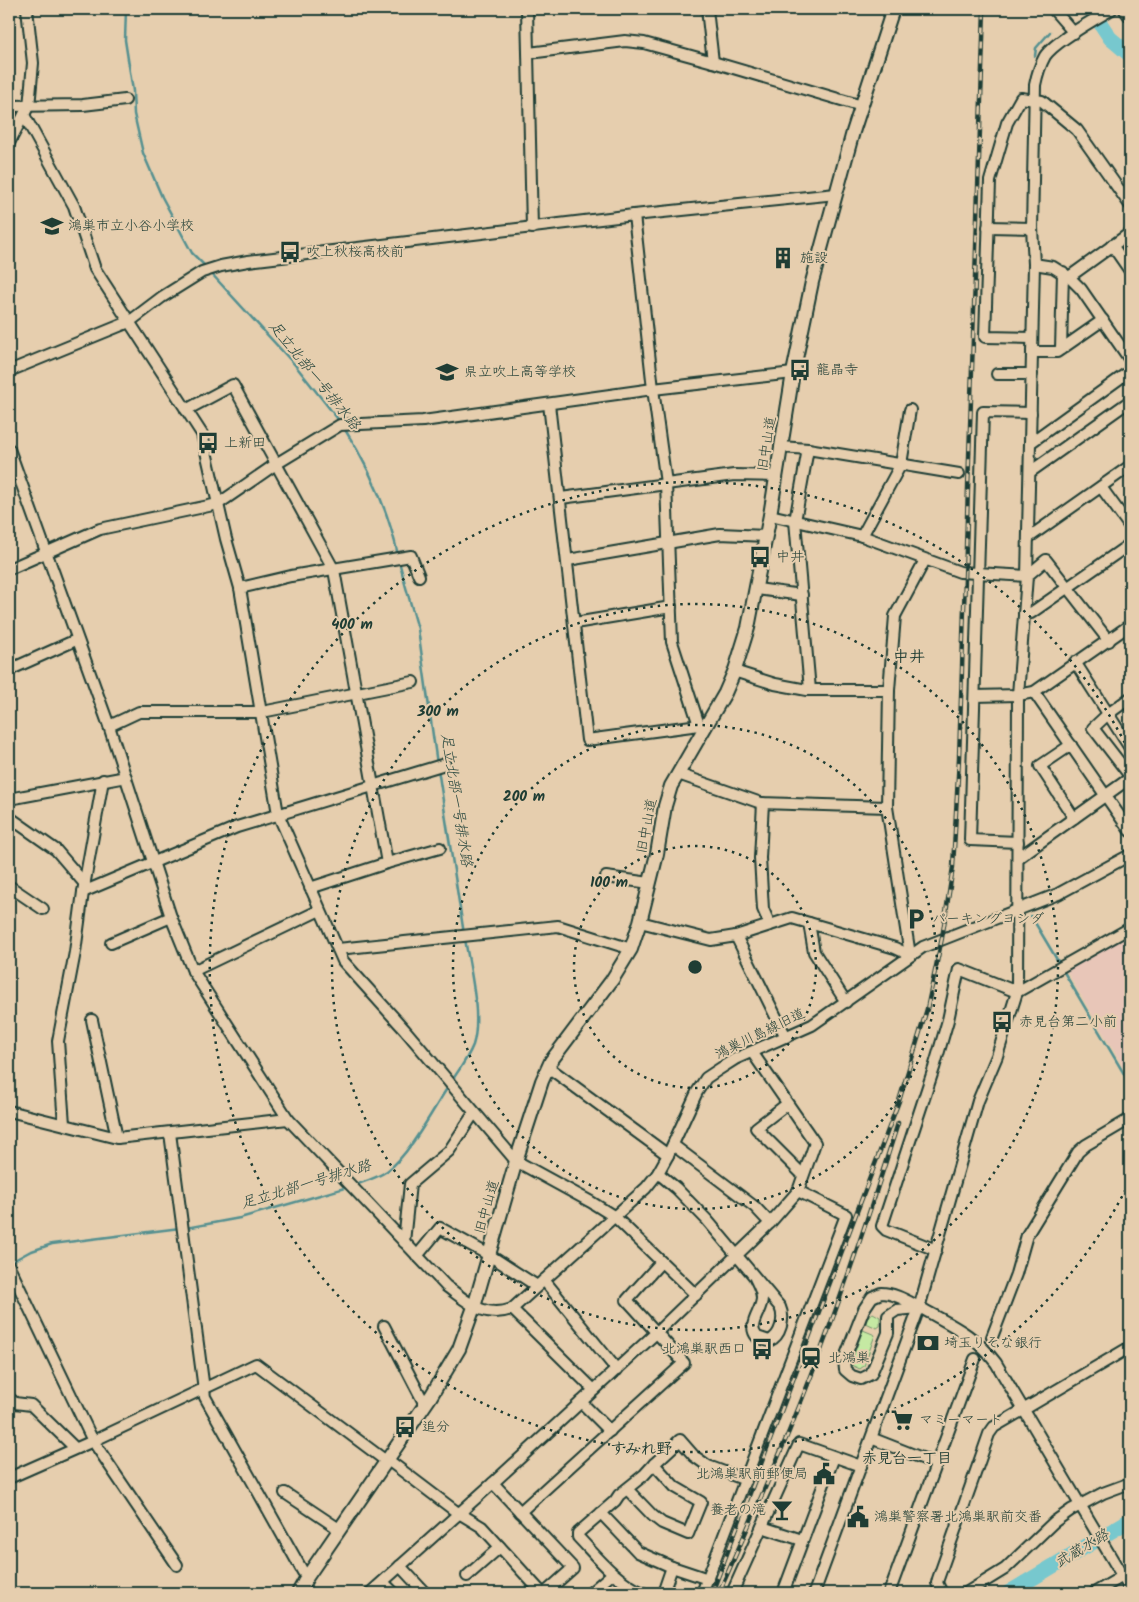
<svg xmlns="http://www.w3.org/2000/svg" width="1139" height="1602" viewBox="0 0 1139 1602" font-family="Kalam,'Klee One',sans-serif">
<rect width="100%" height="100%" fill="#e6ceae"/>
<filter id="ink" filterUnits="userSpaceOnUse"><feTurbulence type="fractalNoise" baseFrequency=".02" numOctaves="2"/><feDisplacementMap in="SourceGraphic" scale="10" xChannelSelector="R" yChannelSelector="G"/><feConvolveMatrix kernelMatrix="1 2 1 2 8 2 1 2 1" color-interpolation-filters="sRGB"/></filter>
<g filter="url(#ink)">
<!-- built -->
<path fill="#e8c6b8" d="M1130,931V1078L1065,968Z"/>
<!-- green -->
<g fill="#c5e9a3" stroke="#72936c">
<path d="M873,1313L880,1317V1326L877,1328L866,1323L868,1316Z"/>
<path d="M863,1330L875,1335L864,1366L860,1369L851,1365V1362Z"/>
</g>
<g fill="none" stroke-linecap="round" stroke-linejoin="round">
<!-- stream -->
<g stroke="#549090" stroke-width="2.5">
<path d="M126,9L125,40L133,91L134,114L143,153L162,197L192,253L207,268"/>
<path d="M1075,14L1081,9"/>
<path d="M1035,56L1036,48L1050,32"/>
<path d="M210,272L295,365L341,423"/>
<path d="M344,428C369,467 388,510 398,555"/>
<path d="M399,561L405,584L418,629L437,764"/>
<path d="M438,769L464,934"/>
<path d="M1031,916L1059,963"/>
<path d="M1064,972L1130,1084"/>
<path d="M451,1082C459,1070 468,1058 473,1045C482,1017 470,969 465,939"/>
<path d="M355,1185C366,1181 377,1178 387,1171C410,1154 432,1111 448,1087"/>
<path d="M186,1228L240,1218L348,1187"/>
<path d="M9,1263L29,1252L52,1244L180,1228"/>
</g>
<!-- river -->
<g stroke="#77c8ce" stroke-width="15">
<path d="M1091,9L1110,38L1130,55"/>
<path d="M1008,1593L1130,1520"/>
</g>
<!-- minor casing -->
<g stroke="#1f3d34" stroke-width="14">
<g id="minor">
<path d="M527,9L532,228"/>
<path d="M707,9L713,62"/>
<path d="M1053,9L1074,33"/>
<path d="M1124,9L1130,17"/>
<path d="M529,53L625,41L644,43L713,62L862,106"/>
<path d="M9,106L83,105L125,100"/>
<path d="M24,115L74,206L95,269L202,434L226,539L240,588L278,814L343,961L405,1030L516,1161L591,1202L615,1217L696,1295"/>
<path d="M9,143L29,105L30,96L33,63L27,9"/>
<path d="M634,215L653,389L666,483L672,642L699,725L704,728"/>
<path d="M988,227L1032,228"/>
<path d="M1112,245L1130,271"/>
<path d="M1034,264L1053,267L1069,277L1130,233"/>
<path d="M1069,277L1081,289L1130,360"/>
<path d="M1032,338L985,337L990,181L1007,123L1021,98L1042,101L1077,130L1130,205"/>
<path d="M1061,349L1063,272"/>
<path d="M1032,352H1057L1103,320"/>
<path d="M9,371L129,322L162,297L202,272L221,266L248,261L634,215L836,194"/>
<path d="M997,374H1032"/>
<path d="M549,404L587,740L699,725"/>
<path d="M186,410L233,385L334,570L387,863"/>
<path d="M1030,443L1130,371"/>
<path d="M781,447L808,449L959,474"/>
<path d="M9,449L109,726L171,917L193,971L288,1119L446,1286C468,1302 483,1319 512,1309L646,1188L658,1173L668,1155L697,1092L706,1078L718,1070L735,1059L812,1025L923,947L1058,894L1130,855"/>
<path d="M808,449L795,521L810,690"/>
<path d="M1030,472L1130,401"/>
<path d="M1101,487L1130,527"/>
<path d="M561,498L734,475L777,476"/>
<path d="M770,515L862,536L960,572L1027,576L1046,560L1109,641"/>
<path d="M862,536L901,464L910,410"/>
<path d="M1028,538L1130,466"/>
<path d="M568,560L720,534L766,536"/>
<path d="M9,569L100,529L218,504L276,464L340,425L423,421L653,389L793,373"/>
<path d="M240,588L291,576L411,556L419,576"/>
<path d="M757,589L802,595"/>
<path d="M1024,613H1031L1130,544"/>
<path d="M575,623L671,607"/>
<path d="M1075,662L1130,748"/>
<path d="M9,670L76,640"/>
<path d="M734,671L775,684L807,690H889"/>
<path d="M1034,692L1130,831"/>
<path d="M975,696L1018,695L1034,692L1130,625"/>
<path d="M1130,698L1108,714L1093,728L1130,776"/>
<path d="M109,726L139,712H262L413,682"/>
<path d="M1071,745L1040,766L1074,818"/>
<path d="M678,774L761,803L887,807"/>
<path d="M9,799L126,777"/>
<path d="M763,803L760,858L763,909L770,925"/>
<path d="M9,817L56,850L85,884"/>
<path d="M1018,842L970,840L983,412L1031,413"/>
<path d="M1018,858L1130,778"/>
<path d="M606,877L650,883"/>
<path d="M9,886L43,909"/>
<path d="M310,888L387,863L440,848"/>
<path d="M83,892L237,827L445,764"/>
<path d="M640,922L711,940L736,936L792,918L895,948L910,955"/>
<path d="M809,923L814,952L846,1002"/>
<path d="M736,936L786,1037"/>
<path d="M111,943L171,917"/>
<path d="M338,949L558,926L631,949"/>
<path d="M910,955L887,807L889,690L895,616L925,560"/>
<path d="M193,971L320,910"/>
<path d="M92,1020L117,1138"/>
<path d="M548,1067L668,1155"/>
<path d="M787,1104L756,1128L803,1175"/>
<path d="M9,1111L117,1138L288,1119"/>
<path d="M64,1124L58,1041L75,952L83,892L103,780"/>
<path d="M170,1133L205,1397L303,1572L307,1577"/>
<path d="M673,1145L755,1207L770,1223"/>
<path d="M658,1173L676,1188L707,1220L780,1307C785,1318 781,1336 769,1341L757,1337C746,1324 762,1312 762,1298C762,1291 758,1284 755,1278"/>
<path d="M404,1242L410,1184L449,1151L474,1113"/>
<path d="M936,1250L886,1230L882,1226L934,1068L948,1020L959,969L1017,992L1130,928"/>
<path d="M417,1256L440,1228L489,1255L537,1286"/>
<path d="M9,1266L93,1441L177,1565"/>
<path d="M544,1280L617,1370"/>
<path d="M919,1308L897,1310L888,1316V1333L871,1374L861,1379L852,1376L845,1370L844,1360L864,1309L872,1297L881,1293C895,1293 909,1302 921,1308C951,1325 974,1334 996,1363L1130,1589"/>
<path d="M512,1309L594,1390"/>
<path d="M384,1326L422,1399L426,1403"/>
<path d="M992,1337L1016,1274L1027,1235L1078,1152L1086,1145L1130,1119"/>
<path d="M9,1398L15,1403L31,1405L75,1448"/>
<path d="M581,1402L610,1431"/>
<path d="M876,1440L937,1464"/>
<path d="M9,1478L93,1441L256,1364L382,1458L392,1463L454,1510L482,1527L542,1593"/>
<path d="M493,1483L573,1568L545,1593"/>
<path d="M627,1489L653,1516L662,1523L688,1534L701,1502L675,1487L654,1464"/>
<path d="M285,1493L339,1529"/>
<path d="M520,1512L684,1363L627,1300L661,1262"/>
<path d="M601,1513L638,1552L672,1567L708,1579"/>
<path d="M762,1527L802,1540"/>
<path d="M400,1566L425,1593"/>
<path d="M467,1576L500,1547"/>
<path d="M383,1582L394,1593"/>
<path d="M370,1593L493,1483L656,1333L770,1223L798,1191L815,1143L752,1052"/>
<path d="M590,1593L612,1574"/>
<path d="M643,1593C616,1581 598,1558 578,1537V1533L615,1501L619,1495L644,1475L654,1464L680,1440L694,1456L708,1466L746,1480"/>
<path d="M663,1593L672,1567"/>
<path d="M702,1593L846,1215L798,1191"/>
<path d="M732,1593L799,1444L861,1466"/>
<path d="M783,1593L834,1457"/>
<path d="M814,1593L919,1308L978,1101L997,1056L1017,992L1018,695L1027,576L1034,264L1032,228L1035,85C1037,75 1040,65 1045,56C1055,41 1095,19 1112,9"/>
<path d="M889,1593L975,1359"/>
<path d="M942,1593L937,1583L938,1579L989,1434L994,1427L1130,1347"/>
<path d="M966,1593L1005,1569L1054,1522L1071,1510L1103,1493L1130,1483"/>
<path d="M1094,1593L1123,1576"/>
</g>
</g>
<!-- major casing -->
<g stroke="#1f3d34" stroke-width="16">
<path id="major" d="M298,1593L307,1577L431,1396L459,1349L474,1307L516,1161L542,1081L551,1061L612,980L631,949L640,922L657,854L665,806L671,786L725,693L735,670L748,628L770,515L793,373L812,282L853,132L893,9"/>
</g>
<!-- minor -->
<use href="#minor" stroke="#e6ceae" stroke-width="10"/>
<!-- major -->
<use href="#major" stroke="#e6ceae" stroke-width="12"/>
<!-- rail casing -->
<g stroke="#1f3d34" stroke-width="4.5">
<g id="rail">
<path d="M721,1588C756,1509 791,1431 821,1350C849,1275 874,1200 898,1123"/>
<path d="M712,1593L899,1101L927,1009L942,938L953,867L959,758L984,9"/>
</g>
</g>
<!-- rail -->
<use href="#rail" stroke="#e6ceae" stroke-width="2.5" stroke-dasharray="8" stroke-linecap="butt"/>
</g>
</g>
<!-- distance rings -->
<g fill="none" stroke="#1f3d34" stroke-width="2.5" stroke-dasharray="2.5 5">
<circle cx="695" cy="967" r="121"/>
<circle cx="695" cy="967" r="242"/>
<circle cx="695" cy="967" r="363"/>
<path d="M1129 1183A485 485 0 1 1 1129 751"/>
</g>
<!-- icons -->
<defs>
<g id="school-bare" transform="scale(1.725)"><path d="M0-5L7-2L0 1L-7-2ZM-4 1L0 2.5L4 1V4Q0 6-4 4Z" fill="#1f3d34" stroke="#e6ceae" stroke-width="2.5" paint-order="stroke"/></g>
<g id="bus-bare" transform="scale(1.725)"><path d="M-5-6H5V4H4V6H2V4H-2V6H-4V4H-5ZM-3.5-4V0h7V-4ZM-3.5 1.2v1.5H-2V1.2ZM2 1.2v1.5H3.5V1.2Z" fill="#1f3d34" stroke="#e6ceae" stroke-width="2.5" paint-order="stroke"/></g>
<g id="building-bare" transform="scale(1.725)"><path d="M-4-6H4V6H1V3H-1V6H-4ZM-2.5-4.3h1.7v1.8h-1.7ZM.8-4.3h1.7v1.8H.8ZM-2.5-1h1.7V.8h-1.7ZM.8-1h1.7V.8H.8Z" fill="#1f3d34" stroke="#e6ceae" stroke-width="2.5" paint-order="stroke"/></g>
<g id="parking-bare" transform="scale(1.725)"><path d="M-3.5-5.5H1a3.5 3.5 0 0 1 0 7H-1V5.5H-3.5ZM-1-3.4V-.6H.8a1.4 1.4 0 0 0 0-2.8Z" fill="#1f3d34" stroke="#e6ceae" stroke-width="2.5" paint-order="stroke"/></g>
<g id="bank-bare" transform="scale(1.725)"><path d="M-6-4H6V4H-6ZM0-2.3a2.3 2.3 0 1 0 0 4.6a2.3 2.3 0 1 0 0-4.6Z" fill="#1f3d34" stroke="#e6ceae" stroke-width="2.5" paint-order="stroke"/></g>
<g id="station-bare" transform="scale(1.725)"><path d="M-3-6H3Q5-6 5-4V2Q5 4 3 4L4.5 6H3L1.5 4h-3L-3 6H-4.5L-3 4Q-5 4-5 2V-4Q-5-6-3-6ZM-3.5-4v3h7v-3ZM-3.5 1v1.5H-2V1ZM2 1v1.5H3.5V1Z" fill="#1f3d34" stroke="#e6ceae" stroke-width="2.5" paint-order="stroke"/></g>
<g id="supermarket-bare" transform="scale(1.725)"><path d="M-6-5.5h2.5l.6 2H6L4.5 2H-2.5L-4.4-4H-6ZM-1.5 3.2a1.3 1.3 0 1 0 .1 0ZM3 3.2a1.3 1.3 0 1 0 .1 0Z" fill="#1f3d34" stroke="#e6ceae" stroke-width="2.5" paint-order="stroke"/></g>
<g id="civic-bare" transform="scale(1.725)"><path d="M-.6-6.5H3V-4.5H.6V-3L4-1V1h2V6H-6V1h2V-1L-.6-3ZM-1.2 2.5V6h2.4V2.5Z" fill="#1f3d34" stroke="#e6ceae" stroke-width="2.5" paint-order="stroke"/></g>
<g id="bar-bare" transform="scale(1.725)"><path d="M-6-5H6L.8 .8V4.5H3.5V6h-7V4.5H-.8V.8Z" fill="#1f3d34" stroke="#e6ceae" stroke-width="2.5" paint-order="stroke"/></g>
</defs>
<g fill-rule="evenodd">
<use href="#school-bare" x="52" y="226"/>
<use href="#bus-bare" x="290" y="252"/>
<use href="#building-bare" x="783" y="258"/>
<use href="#bus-bare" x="800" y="370"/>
<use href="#school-bare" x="447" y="372"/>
<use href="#bus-bare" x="208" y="443"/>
<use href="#bus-bare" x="760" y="557"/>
<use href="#parking-bare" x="916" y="919"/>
<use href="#bus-bare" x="1002" y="1022"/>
<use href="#bank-bare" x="928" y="1343"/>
<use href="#bus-bare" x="762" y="1349"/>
<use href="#station-bare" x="811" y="1358"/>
<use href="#supermarket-bare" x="902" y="1420"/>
<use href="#bus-bare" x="405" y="1427"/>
<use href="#civic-bare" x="824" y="1474"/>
<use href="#bar-bare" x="782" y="1510"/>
<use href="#civic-bare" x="858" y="1517"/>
</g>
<g text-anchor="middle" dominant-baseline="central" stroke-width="4" stroke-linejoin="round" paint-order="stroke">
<!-- poi labels -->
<g font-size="14" fill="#1f3d34" stroke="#e6ceae" text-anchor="start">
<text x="68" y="226">鴻巣市立小谷小学校</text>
<text x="306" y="252">吹上秋桜高校前</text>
<text x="800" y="258">施設</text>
<text x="816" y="370">龍晶寺</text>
<text x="464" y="372">県立吹上高等学校</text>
<text x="224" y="443">上新田</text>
<text x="776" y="557">中井</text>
<text x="932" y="919">パーキングヨシダ</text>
<text x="1019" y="1022">赤見台第二小前</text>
<text x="944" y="1343">埼玉りそな銀行</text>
<text x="746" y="1349" text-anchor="end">北鴻巣駅西口</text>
<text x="828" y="1358">北鴻巣</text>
<text x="919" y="1420">マミーマート</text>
<text x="422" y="1427">追分</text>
<text x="808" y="1474" text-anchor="end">北鴻巣駅前郵便局</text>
<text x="766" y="1510" text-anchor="end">養老の滝</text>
<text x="874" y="1517">鴻巣警察署北鴻巣駅前交番</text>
</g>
<!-- street labels -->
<g font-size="14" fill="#1f3d34" stroke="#e6ceae">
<text transform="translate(767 444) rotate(-81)">旧中山道</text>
<text transform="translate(647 826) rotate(-79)">旧中山道</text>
<text transform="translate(760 1034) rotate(-26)">鴻巣川島線旧道</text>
<text transform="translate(487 1207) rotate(-74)">旧中山道</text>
</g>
<!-- water labels -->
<g font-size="15" font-style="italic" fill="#23443c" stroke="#e6ceae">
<text transform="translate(314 376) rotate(51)">足立北部一号排水路</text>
<text transform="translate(456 800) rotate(81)">足立北部一号排水路</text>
<text transform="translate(306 1185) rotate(-17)">足立北部一号排水路</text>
<text transform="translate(1082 1549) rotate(-31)">武蔵水路</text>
</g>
<!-- neighbourhood labels -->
<g font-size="15" font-weight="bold" fill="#1f3d34" stroke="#e6ceae">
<text x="907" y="1459">赤見台一丁目</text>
</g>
<!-- quarter labels -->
<g font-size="16" font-weight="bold" fill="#1f3d34" stroke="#e6ceae">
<text x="909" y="657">中井</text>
<text x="641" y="1449">すみれ野</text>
</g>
</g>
<circle cx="695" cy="967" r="8" fill="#1f3d34" stroke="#e6ceae" stroke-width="2.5"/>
<g font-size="15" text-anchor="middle" font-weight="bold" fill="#1f3d34" stroke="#e6ceae" stroke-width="4" stroke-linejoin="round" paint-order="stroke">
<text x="352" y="629">400 m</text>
<text x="438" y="716">300 m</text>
<text x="524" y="801">200 m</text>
<text x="609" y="887">100 m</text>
</g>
<!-- margin -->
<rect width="1139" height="1602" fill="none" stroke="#e6ceae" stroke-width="30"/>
<rect x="15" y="15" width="1109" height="1572" fill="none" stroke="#1f3d34" stroke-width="2" filter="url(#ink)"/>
</svg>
